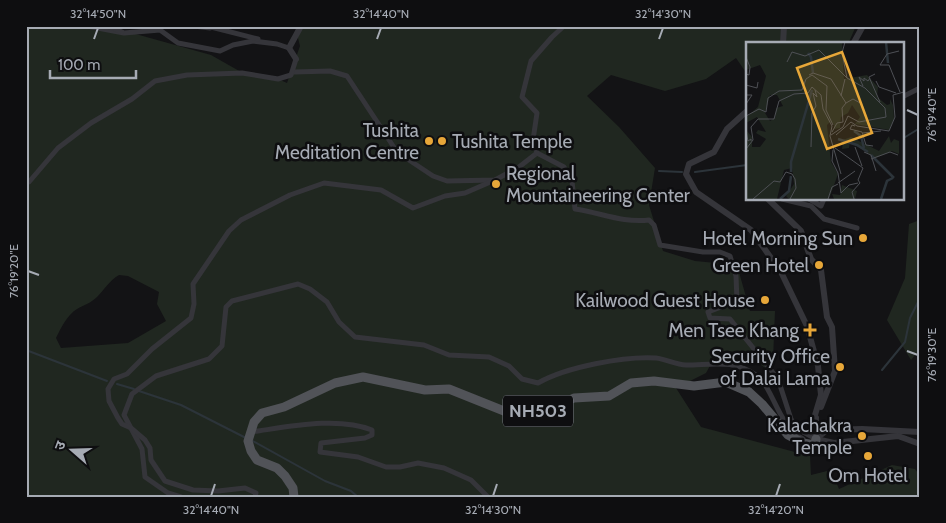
<svg xmlns="http://www.w3.org/2000/svg" width="946" height="523" viewBox="0 0 946 523" font-family="Cabin,'Noto Sans Devanagari',sans-serif">
<rect width="100%" height="100%" fill="#131315"/>
<!-- green -->
<g fill="#202720" fill-rule="evenodd">
<path d="M26,26H107L211,55L241,72L278,79L287,83L300,46L295,26H856L848,44H747V74L736,58L706,79L665,91L611,75L587,96L619,127L655,168L649,205L663,251L695,261L737,265L750,311H775L773,360L768,370L743,352L718,351L706,373L676,388L701,427L810,456L811,475L831,470L839,489L892,465L915,469L920,476V497H26ZM119,275L128,276L159,292L157,304L166,321L128,343L61,348L56,338C61,328 67,315 77,309C84,305 91,303 97,297C105,289 109,281 119,275Z"/>
<path d="M920,220V349L911,360L887,320L905,278L909,224Z"/>
</g>
<g fill="none" stroke-linecap="round" stroke-linejoin="round">
<!-- stream -->
<g stroke="#2c343a" stroke-width="2">
<path d="M902,139L920,128"/>
<path d="M659,171L682,172"/>
<path d="M695,172L747,165"/>
<path d="M26,350L107,381"/>
<path d="M882,370L905,342L910,318L920,298"/>
<path d="M117,384L134,389"/>
<path d="M139,391L181,405L246,438"/>
<path d="M251,440L325,481L351,491L358,497"/>
</g>
<!-- minor -->
<g stroke="#35353a" stroke-width="5">
<path d="M87,26L124,33L160,30L178,43L220,51L233,45L253,41L277,44L289,48"/>
<path d="M108,26L122,32"/>
<path d="M194,26L210,28"/>
<path d="M207,26L258,39"/>
<path d="M294,72L330,71L347,76L397,152L433,176L447,181L495,180L519,167L537,153"/>
<path d="M902,97L920,88"/>
<path d="M537,153L564,167L572,181L575,209C602,213 622,223 649,220L654,225L660,245L703,252H720L730,256L736,276L737,301L708,312L710,318L730,319L778,379L791,419L796,428L816,439"/>
<path d="M537,153L533,140L537,113L522,97L531,61L552,37L564,26"/>
<path d="M26,183L29,182L58,148L91,123L132,99L155,81L187,75L242,73L278,79L291,75L296,59"/>
<path d="M782,199L811,206L824,219L857,228"/>
<path d="M809,199L821,206L824,199"/>
<path d="M251,432C287,427 338,416 372,430V435L365,438L321,443L320,452L358,457L386,467H400L418,463L444,468L471,480L488,497"/>
<path d="M181,497L168,493L145,477L142,449L124,415L132,394L156,376L209,359L222,346L226,307L232,301L298,284L310,289L327,302L339,322L355,337L424,345L449,355L489,357L509,366L522,379L538,383C566,367 624,356 656,358C666,359 676,365 686,365C711,365 734,359 756,375C774,388 777,425 803,439"/>
<path d="M255,497L256,493L245,488L218,491L193,490L165,481L151,460L150,448L145,440L131,428L122,424L118,418L109,401L108,389L114,379L127,374L152,349L191,318L194,304L193,284L229,231L241,220L290,195L324,183L381,190L413,208L445,196L465,193L495,180"/>
</g>
<!-- tertiary -->
<g stroke="#35353a" stroke-width="6">
<path d="M783,44L784,26"/>
<path d="M853,44L863,26"/>
<path d="M296,59L289,48L301,26"/>
<path d="M747,111L727,129L714,152L689,164L686,174L696,192L751,230L781,272L807,326L818,366L821,395L815,415L816,422"/>
<path d="M768,199L801,231L811,259L821,270L827,317L832,327L835,371L821,407"/>
<path d="M816,418L814,429L816,439"/>
<path d="M816,439L827,430L862,429L920,432"/>
<path d="M816,439L834,443L898,436L920,444"/>
</g>
<!-- primary -->
<path stroke="#515358" stroke-width="9" d="M294,497L293,488L285,476L277,468L257,460L251,451L248,441L254,422L262,413L284,407L335,383L363,377L425,390L449,389L504,411L522,413L546,411L574,398L609,396L631,383L654,381L694,386L726,382L749,392L762,404L788,435L803,443L815,445L816,439"/>
</g>
<!-- ticks -->
<path fill="none" stroke="#a6abb4" stroke-width="2" d="M94,39L98,28M377,39L381,28M659,39L663,28M907,110L918,115M28,271L39,275M907,351L918,355M211,496L215,484M493,496L497,484M776,496L780,484"/>
<!-- markers -->
<g fill="#e7a739" stroke="#0e0e10" stroke-width="2">
<circle cx="429" cy="141" r="5"/>
<circle cx="442" cy="141" r="5"/>
<circle cx="496" cy="184" r="5"/>
<circle cx="863" cy="238" r="5"/>
<circle cx="819" cy="265" r="5"/>
<circle cx="765" cy="300" r="5"/>
<path d="M807.5 322.5h5v5h5v5h-5v5h-5v-5h-5v-5h5z"/>
<circle cx="840" cy="367" r="5"/>
<circle cx="862" cy="436" r="5"/>
<circle cx="868" cy="456" r="5"/>
</g>
<g text-anchor="middle" dominant-baseline="central" stroke-width="5" stroke-linejoin="round" paint-order="stroke">
<!-- shield labels -->
<rect fill="#0e0e10" stroke="#787c83" stroke-width="1" x="503" y="395.5" width="70" height="31" rx="4"/>
<g font-size="18" font-weight="bold" fill="#a6abb4">
<text x="538" y="411">NH503</text>
</g>
<!-- poi labels -->
<g font-size="19" fill="#a6abb4" stroke="#0e0e10" text-anchor="end">
<text x="419" y="130">Tushita<tspan x="419" dy="22">Meditation Centre</tspan></text>
<text x="452" y="141" text-anchor="start">Tushita Temple</text>
<text x="506" y="173" text-anchor="start">Regional<tspan x="506" dy="22">Mountaineering Center</tspan></text>
<text x="853" y="238">Hotel Morning Sun</text>
<text x="809" y="265">Green Hotel</text>
<text x="755" y="300">Kailwood Guest House</text>
<text x="799" y="330">Men Tsee Khang</text>
<text x="830" y="356">Security Office<tspan x="830" dy="22">of Dalai Lama</tspan></text>
<text x="852" y="425">Kalachakra<tspan x="852" dy="22">Temple</tspan></text>
<text x="868" y="475" text-anchor="middle">Om Hotel</text>
</g>
</g>
<!-- overview -->
<g transform="translate(746 42)">
<rect width="158" height="158" fill="#131315"/>
<path d="M0,0H96L98,37L121,33L132,45L131,55L141,63L144,62V57L147,63L148,77L143,88L109,82L114,75L106,63L102,71L95,75L94,86L88,87V82L84,80L81,83L85,120L92,132L83,157H43L40,154L48,142L46,126L38,128L31,157H0L1,89L6,95V105H14L20,97L10,91L12,88L20,90L11,75L0,81V75L12,65L20,34L14,23L0,28ZM24,53H31L37,64L30,66L29,76L24,79L19,71ZM143,94L145,101L148,97L153,99V112L146,109L130,116L104,100L103,106L96,107L97,100L94,99L105,95L133,109ZM96,143L111,149L109,157H88L86,152L94,153Z" fill="#202720" fill-rule="evenodd"/>
<path fill="none" stroke="#2c343a" stroke-width="2.5" d="M140,0L142,21M62,11L65,15L67,31M108,89L115,94L118,106M92,97L111,103L122,110M125,113L148,136M45,130V120L66,48M34,157L43,149L45,134M135,157L141,139L147,136"/>
<path fill="none" stroke="#4e5055" stroke-width="1" d="M99,0L96,11L101,36M153,9L141,12L134,23H143L154,50M0,15L4,25L3,33L0,32M41,20L46,10L59,14L73,8L101,36M129,32L123,35L134,60M63,33L67,31L85,37L100,61M130,39L133,45L150,51M0,43L11,46L12,40M117,44L113,35L118,39V36L122,39L124,36M0,53H6L0,62M95,54L99,37M100,61L107,57L116,62M0,74L13,67L20,70L22,56L33,49L56,48L60,37L66,33L81,44L80,68L87,83M109,84L106,83L104,87L116,90L120,103L127,104M0,89L2,99L5,97V99M86,90L91,81L97,80L96,66L100,61M117,91L135,89M85,93L97,85L102,74L113,80L140,75L139,66L119,46L101,36M90,93L105,80L111,84L143,89L149,75L147,53L158,50M84,94L95,132M65,105L66,71L70,64L67,51L71,55L69,48M109,105L116,124M89,106L117,126L112,138L114,141L106,150L108,157M0,107L7,98L5,85L12,77H28L33,59L48,52L62,51L66,45L75,53L77,67L86,84L84,94M87,108L86,119L92,131L95,151L103,143L112,141M118,110L125,113L130,129M125,117L144,110L152,113M92,141L109,129M7,157L28,139L34,140L40,130L46,132L49,137L50,146L44,157M82,157L86,145L92,142"/>
<path fill="#e7a739" fill-opacity="0.15" stroke="#e7a739" stroke-width="2.5" d="M96,10L126,91L81,107L51,26Z"/>
<rect width="158" height="158" fill="none" stroke="#a6abb4" stroke-width="2.5"/>
</g>
<!-- border -->
<rect width="946" height="523" fill="none" stroke="#0e0e10" stroke-width="55"/>
<!-- north arrow -->
<g transform="translate(72 450) rotate(290)" stroke="#0e0e10" stroke-width="4" paint-order="stroke">
<path d="M0-4L9 19L0 12L-9 19Z" fill="#a6abb4"/>
<text y="-8" font-size="14" font-weight="bold" text-anchor="middle" fill="#a6abb4">उ</text>
</g>
<!-- scale -->
<path d="M50 70v8h86v-8" fill="none" stroke="#a6abb4" stroke-width="2.5"/>
<text x="58" y="70" font-size="15" fill="#a6abb4" stroke="#0e0e10" stroke-width="4" paint-order="stroke">100 m</text>
<rect x="28" y="28" width="890" height="468" fill="none" stroke="#a6abb4" stroke-width="2"/>
<g font-size="12" text-anchor="middle" fill="#a6abb4">
<text x="98" y="18">32°14'50"N</text>
<text x="381" y="18">32°14'40"N</text>
<text x="663" y="18">32°14'30"N</text>
<text transform="translate(932 115) rotate(-90)" y="4">76°19'40"E</text>
<text transform="translate(14 271) rotate(-90)" y="4">76°19'20"E</text>
<text transform="translate(932 355) rotate(-90)" y="4">76°19'30"E</text>
<text x="211" y="514">32°14'40"N</text>
<text x="493" y="514">32°14'30"N</text>
<text x="776" y="514">32°14'20"N</text>
</g>
</svg>
